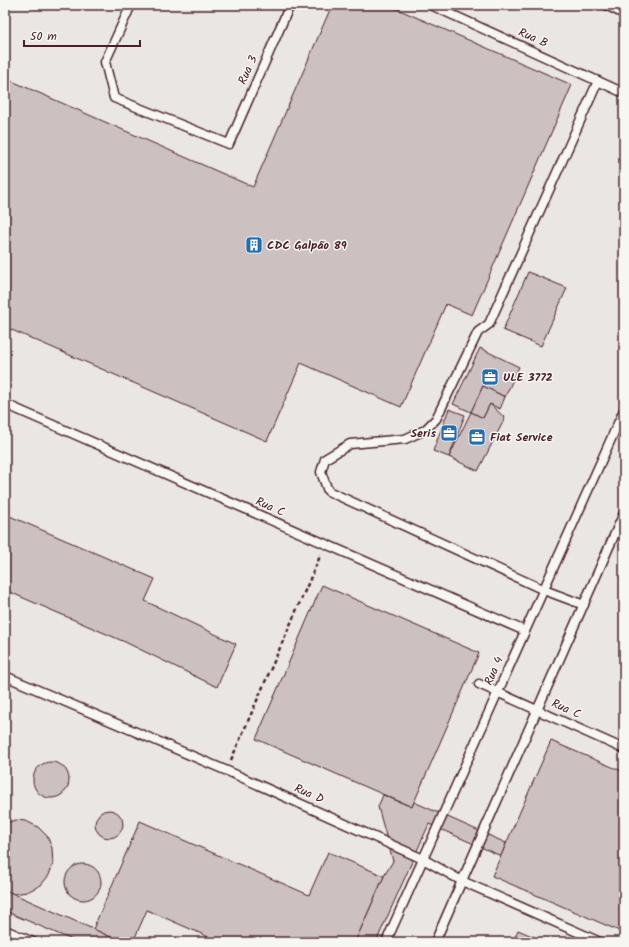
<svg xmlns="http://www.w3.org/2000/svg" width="629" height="947" viewBox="0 0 629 947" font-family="Kalam,sans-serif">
<rect width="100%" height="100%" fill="#f6f6f2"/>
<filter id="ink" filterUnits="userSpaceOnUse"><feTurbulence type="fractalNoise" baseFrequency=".025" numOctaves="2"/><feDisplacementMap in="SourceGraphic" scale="8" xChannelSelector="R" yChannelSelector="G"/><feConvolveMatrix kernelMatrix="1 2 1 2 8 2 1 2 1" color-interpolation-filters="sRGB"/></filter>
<g filter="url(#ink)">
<!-- built -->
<rect fill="#e9e6e3" x="5" y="5" width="619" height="937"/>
<!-- building -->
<g fill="#ccc1c0" stroke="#4a1f2b">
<path d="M332,5H388L572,85L472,315L446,304L401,407L301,363L267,441L5,327V78L253,187Z"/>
<path d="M528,272L567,288L541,346L503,330Z"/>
<path d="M480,348L519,367L505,397L483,386L471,412L453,404Z"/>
<path d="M483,386L505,397L500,409L490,404L483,418L471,412Z"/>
<path d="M490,404L505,418L478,471L449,457L471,412L483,418Z"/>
<path d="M449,409L465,415L449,457L433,451Z"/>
<path d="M5,514L155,579L145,601L236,644L217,687L125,642L5,590Z"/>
<path d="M322,585L479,653L412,807L256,739Z"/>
<path d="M551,741L624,772V933L492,876Z"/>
<circle cx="51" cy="780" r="18"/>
<path d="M383,795L412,807L414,802L506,843L501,856L429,824L376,942H355L384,876L393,861L378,807Z"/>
<circle cx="109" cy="824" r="14"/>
<path d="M16,820L26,821L38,827L47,836L52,848L53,864L49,875L41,885L27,892L14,894L5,891V823Z"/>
<path d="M140,821L309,895L328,852L384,876L355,942H220L147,910L133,942H122L93,929Z"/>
<circle cx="83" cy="882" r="18"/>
<path d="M5,890L93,929L122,942H77L5,911Z"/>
<path d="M518,930L546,942H513Z"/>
</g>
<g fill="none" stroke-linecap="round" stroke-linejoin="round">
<!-- lane casing -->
<g stroke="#4a1f2b" stroke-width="11">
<g id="lane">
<path d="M131,5L105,62L114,98L229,144L290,5"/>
<path d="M431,5L624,93"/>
<path d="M606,5L624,14"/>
<path d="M5,404L525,631"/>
<path d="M584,605L544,590L328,491L321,472L325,459L350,444L405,439L425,430L436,419L478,332L489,324L598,81"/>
<path d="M5,676L232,773L423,859L462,881L600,942"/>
<path d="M479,684L624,749"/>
<path d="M5,930L33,942"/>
<path d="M386,942L624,410"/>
<path d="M435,942L624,513"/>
</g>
</g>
<!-- path -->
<path stroke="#4a1f2b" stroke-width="2.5" stroke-dasharray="4 3" stroke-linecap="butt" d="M231,760L321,554"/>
<!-- lane -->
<use href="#lane" stroke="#f6f6f2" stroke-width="8"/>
</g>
</g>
<!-- icons -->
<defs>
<g id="building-square" transform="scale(0.9)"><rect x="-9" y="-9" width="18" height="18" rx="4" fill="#1f6fb2" stroke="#f6f6f2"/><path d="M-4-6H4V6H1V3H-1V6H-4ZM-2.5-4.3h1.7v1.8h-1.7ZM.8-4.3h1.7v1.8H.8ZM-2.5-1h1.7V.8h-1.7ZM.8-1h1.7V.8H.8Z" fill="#fff"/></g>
<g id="office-square" transform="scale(0.9)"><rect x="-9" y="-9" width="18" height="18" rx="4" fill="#1f6fb2" stroke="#f6f6f2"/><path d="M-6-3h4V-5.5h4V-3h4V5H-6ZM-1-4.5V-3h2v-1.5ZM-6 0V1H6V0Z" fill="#fff"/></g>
</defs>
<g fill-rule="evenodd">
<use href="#building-square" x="254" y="245"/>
<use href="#office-square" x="490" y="377"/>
<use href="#office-square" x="449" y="433"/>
<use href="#office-square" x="477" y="437"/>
</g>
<g text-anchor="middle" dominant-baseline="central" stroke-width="3" stroke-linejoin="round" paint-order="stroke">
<!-- street labels -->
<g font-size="12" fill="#4a1f2b" stroke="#f6f6f2">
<text transform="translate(533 38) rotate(24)">Rua B</text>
<text transform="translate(248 70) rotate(-66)">Rua 3</text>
<text transform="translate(270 507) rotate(24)">Rua C</text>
<text transform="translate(494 671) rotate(-66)">Rua 4</text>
<text transform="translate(566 709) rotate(24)">Rua C</text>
<text transform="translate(309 794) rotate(24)">Rua D</text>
</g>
<!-- poi labels -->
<g font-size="12" font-weight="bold" fill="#4a1f2b" stroke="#f6f6f2" text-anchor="start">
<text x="267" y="245">CDC Galpão 89</text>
<text x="503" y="377">ULE 3772</text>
<text x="436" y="433" text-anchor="end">Seris</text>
<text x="490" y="437">Fiat Service</text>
</g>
</g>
<!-- margin -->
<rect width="629" height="947" fill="none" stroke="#f6f6f2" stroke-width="20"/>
<rect x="10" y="10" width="609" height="927" fill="none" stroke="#4a1f2b" stroke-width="1.5" filter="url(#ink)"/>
<!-- scale -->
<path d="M24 40v6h116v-6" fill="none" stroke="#4a1f2b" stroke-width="2"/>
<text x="30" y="40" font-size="12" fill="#4a1f2b" stroke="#f6f6f2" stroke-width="3" paint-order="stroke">50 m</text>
</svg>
